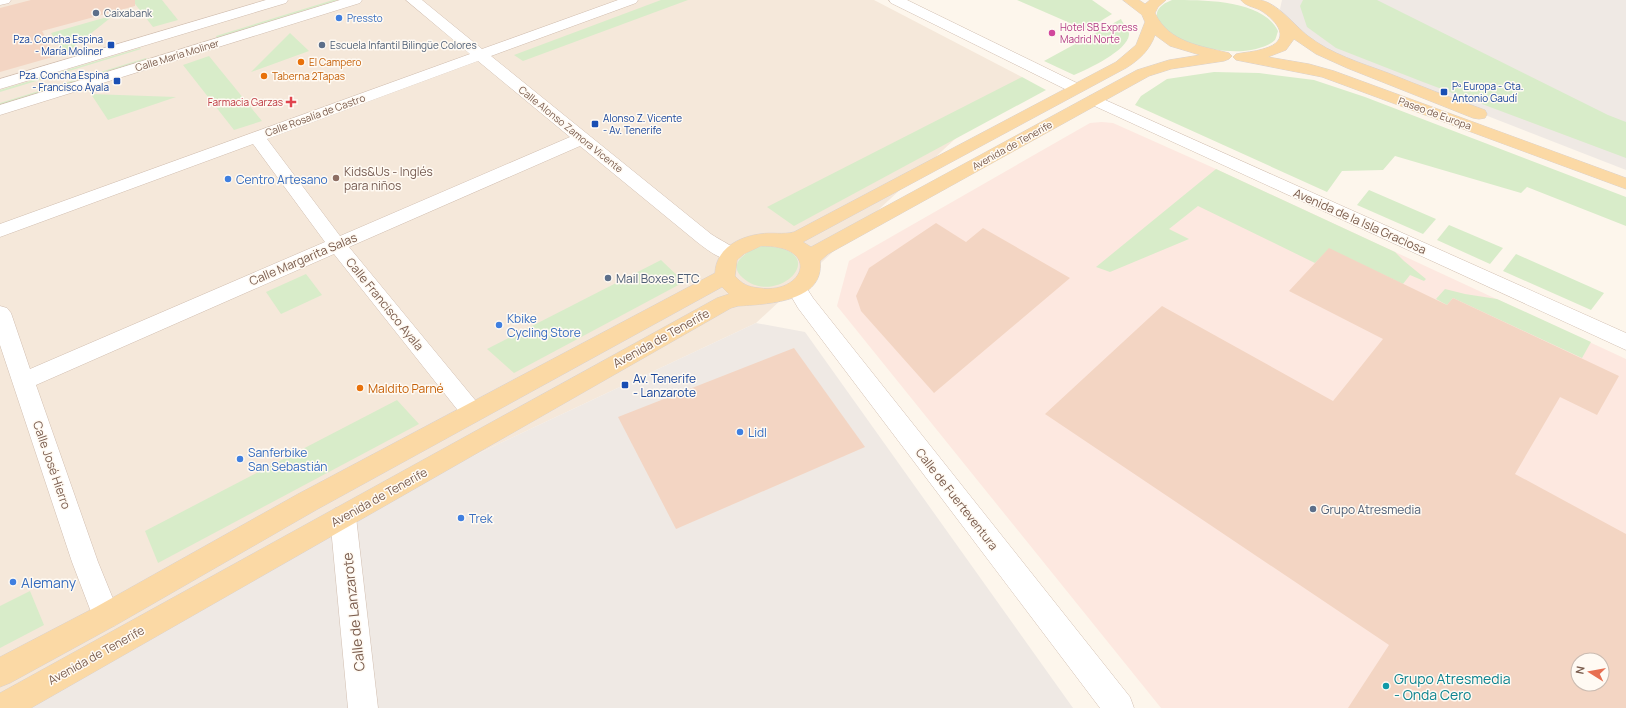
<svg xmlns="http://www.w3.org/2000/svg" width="1626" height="708" viewBox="0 0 1626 708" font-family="Manrope,sans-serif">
<rect width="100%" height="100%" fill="#fdf6ec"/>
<!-- residential -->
<path fill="#f5e8da" d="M0,0H874L1022,77L756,323L343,517L0,708Z"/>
<!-- commercial -->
<path fill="#fde8e0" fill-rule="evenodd" d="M1102,122L1113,123L1216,169L1626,359V708H1161L837,306L849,261L1090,123ZM1578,660H1602V684H1578Z"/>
<!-- industrial -->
<g fill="#efe9e4">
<path d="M1282,0H1626V170L1321,51L1282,19L1280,9Z"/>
<path d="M756,323L805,332L1073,708H2L343,517Z"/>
</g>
<!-- green -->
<g fill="#d8ecc9">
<path d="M132,0H162L178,20L153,27Z"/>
<path d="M333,0H338L217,38L216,36Z"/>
<path d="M661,0H688L523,61L514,55Z"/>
<path d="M1017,0H1092L1112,14L1086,30Z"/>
<path d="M1172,0C1206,0 1263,0 1278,31C1277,34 1276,38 1275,40C1270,45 1262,47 1256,49C1235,54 1212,50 1192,44C1173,38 1136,14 1172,0Z"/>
<path d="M1303,0H1377L1608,115L1626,122V158L1423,82L1336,48L1307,27L1300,6Z"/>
<path d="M114,15L65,54L51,33Z"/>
<path d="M1121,19C1123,24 1130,30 1129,35C1127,51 1088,69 1074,75L1044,61Z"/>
<path d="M290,33L309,51L251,72Z"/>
<path d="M140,48L141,49L0,92V90Z"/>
<path d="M209,56L262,121L234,130L183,65Z"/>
<path d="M146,58L147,59L0,105V103Z"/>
<path d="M1214,72L1259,73L1314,80L1365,97L1626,197V226L1527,187L1521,193L1395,156L1383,170L1342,171L1327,192L1135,105L1141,96L1167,79Z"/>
<path d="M1022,77L1046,90L794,226L767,207Z"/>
<path d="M91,94L176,97L108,120Z"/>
<path d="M1216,169L1395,252L1404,261L1426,279L1424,281L1410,275L1403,284L1329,249L1315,263L1198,206L1169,229L1189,239L1110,272L1096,267Z"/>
<path d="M1369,190L1436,219L1423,234L1357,205Z"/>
<path d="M1449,225L1503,248L1490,264L1437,240Z"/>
<path d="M763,246C836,249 778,309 743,278C725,263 750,249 763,246Z"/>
<path d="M1516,254L1604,293L1591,310L1503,271Z"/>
<path d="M661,260L684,282L514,373L487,349Z"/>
<path d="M306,274L322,295L281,314L266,292Z"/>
<path d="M1445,289L1465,294L1497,299L1591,342L1582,358L1453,298L1447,305L1436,299Z"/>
<path d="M397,400L419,424L158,563L145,531Z"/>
<path d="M30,591L44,625L0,648V606Z"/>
</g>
<!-- building -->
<g fill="#f3d5c3" fill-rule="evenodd">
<path d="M31,0H135V6L42,31L56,56L0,72V8Z"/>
<path d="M936,223L966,242L983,228L1070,278L934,393L861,311L856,296L869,268Z"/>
<path d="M1329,248L1447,305L1453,298L1619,376L1597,415L1560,397L1515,474L1626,534V708H1348L1389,645L1045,414L1162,306L1333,401L1383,339L1289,291ZM1578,660H1602V684H1578Z"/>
<path d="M794,348L865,447L676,529L618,417Z"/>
</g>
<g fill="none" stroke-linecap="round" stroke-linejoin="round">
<!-- minor casing -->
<g stroke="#d1beb0" stroke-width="1">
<g id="minor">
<path d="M0,0H11L9,3L0,5Z"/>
<path d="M266,0H288L286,3L0,89V79Z"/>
<path d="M340,0H362L360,3L0,115V105Z"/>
<path d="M406,0H422L482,49L618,0H638L636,3L491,56L711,234C718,239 737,248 741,254L738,259C723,263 709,251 697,242L580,146L349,247L480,406L484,412L480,418L472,421L464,418L334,254L36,385L98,562L120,616L116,625L106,629L96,625L72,562L0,345V306L7,308L11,313L30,369L325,242L253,144L0,237V224L470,54ZM478,61L570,137L340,236L267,139Z"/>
<path d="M889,0H907L1081,85L1083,88L1081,91L1075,93L1069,91L891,3Z"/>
<path d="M1094,95L1626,333V350L1088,103L1086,100L1088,97Z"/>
<path d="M797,282L804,284L813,298L1130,697L1134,708H1100L798,308L787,289L790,284Z"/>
<path d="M343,506L352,509L356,517L378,708H348L330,517L334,509Z"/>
</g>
</g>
<!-- major casing -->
<g stroke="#dad1cd" stroke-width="1">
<g id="major">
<path d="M1123,0H1139L1145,4L1150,0H1166L1158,7L1155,13C1169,43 1202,46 1229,53L1232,56L1229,59L1224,61L1171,69L1149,76L828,254L820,261C825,303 765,304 738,306L731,308L31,708H0V693L717,298L729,294L722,287L316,510L116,625L10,683L0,687V657L96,607L298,494L715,273C716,249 738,237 760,234C772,232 783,235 794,232L1116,62L1136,45L1145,22L1142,15ZM1155,35L1170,46L1200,55L1169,60L1137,70L811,247L803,242L1126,68C1139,60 1150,50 1155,35ZM761,246C822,245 805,295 759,288C748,287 742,284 735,276L737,260L744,254Z"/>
<path d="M1241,0C1247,0 1253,0 1259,0C1277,2 1294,25 1308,36C1331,54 1361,63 1388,73C1420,86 1452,98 1485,110L1487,114L1485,118L1479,119L1473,118L1347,68L1316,54L1294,39L1286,50L1268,57L1309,64L1334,71L1626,178V189L1322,77L1236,60L1233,57L1236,54C1245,52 1254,52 1263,49C1293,41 1278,21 1260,10C1254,7 1245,6 1241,0Z"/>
</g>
</g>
<!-- minor -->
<use href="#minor" fill="#fff" fill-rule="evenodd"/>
<!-- major -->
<use href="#major" fill="#fbd9a5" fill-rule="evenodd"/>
</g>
<!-- markers -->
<g fill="#5c6f8a" stroke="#fffaf3" stroke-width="1.5">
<circle cx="96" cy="13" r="4"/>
<circle cx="322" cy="45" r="4"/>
<circle cx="608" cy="278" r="4"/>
<circle cx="1313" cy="509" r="4"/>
</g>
<g fill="#3f7fe0" stroke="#fffaf3" stroke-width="1.5">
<circle cx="339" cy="18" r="4"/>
<circle cx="228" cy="179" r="4"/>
<circle cx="499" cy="325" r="4"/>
<circle cx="740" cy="432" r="4"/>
<circle cx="240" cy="459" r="4"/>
<circle cx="461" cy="518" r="4"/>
<circle cx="13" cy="582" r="4"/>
</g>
<circle fill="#d1479c" stroke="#fffaf3" stroke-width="1.5" cx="1052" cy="33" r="4"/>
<g fill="#1a4fb4" stroke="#fffaf3" stroke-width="1.5">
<rect x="107" y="41" width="8" height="8" rx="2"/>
<rect x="113" y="77" width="8" height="8" rx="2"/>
<rect x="1440" y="88" width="8" height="8" rx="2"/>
<rect x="591" y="120" width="8" height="8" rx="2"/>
<rect x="621" y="381" width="8" height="8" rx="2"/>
</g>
<g fill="#e8710a" stroke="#fffaf3" stroke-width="1.5">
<circle cx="301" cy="62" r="4"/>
<circle cx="264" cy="76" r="4"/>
<circle cx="360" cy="388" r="4"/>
</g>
<path fill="#e0444e" stroke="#fffaf3" stroke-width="1.5" d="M289 96h4v4h4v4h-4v4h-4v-4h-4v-4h4z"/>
<circle fill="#8d6e63" stroke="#fffaf3" stroke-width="1.5" cx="336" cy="178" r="4"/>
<circle fill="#0f9aa8" stroke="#fffaf3" stroke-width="1.5" cx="1386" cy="686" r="4"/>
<g text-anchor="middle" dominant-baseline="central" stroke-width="3" stroke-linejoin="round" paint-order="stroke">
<!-- far-service labels -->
<g font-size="10" fill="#4e5e75" stroke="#fffaf3" text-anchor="start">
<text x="104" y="13">Caixabank</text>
<text x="330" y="45">Escuela Infantil Bilingüe Colores</text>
</g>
<!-- far-shop labels -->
<g font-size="10" fill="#366cbe" stroke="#fffaf3" text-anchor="start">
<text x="347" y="18">Pressto</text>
</g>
<!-- far-hotel labels -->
<g font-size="10" fill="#b23c85" stroke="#fffaf3" text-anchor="start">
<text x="1060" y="27">Hotel SB Express<tspan x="1060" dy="12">Madrid Norte</tspan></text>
</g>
<!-- far-transit labels -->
<g font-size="10" fill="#164399" stroke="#fffaf3" text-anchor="end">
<text x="103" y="39">Pza. Concha Espina<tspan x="103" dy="12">- María Moliner</tspan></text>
<text x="109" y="75">Pza. Concha Espina<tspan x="109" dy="12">- Francisco Ayala</tspan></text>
<text x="1452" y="86" text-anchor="start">Pº Europa - Gta.<tspan x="1452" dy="12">Antonio Gaudí</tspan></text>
<text x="603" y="118" text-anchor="start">Alonso Z. Vicente<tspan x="603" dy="12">- Av. Tenerife</tspan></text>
</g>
<!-- far-street labels -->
<g font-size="10" fill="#7a5c4d" stroke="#fffaf3">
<text transform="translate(177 55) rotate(-17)">Calle María Moliner</text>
<text transform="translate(1435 113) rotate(20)">Paseo de Europa</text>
<text transform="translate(315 115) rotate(-20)">Calle Rosalía de Castro</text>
<text transform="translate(571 129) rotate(39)">Calle Alonso Zamora Vicente</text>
<text transform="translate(1012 145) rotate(-29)">Avenida de Tenerife</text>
</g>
<!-- far-food labels -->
<g font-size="10" fill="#c56008" stroke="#fffaf3" text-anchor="start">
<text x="309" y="62">El Campero</text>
<text x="272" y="76">Taberna 2Tapas</text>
</g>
<!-- far-health labels -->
<g font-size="10" fill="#be3a42" stroke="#fffaf3" text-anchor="end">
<text x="283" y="102">Farmacia Garzas</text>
</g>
<!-- education labels -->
<g font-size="12" fill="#785e54" stroke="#fffaf3" text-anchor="start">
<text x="344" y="171">Kids&amp;Us - Inglés<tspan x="344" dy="14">para niños</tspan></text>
</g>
<!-- shop labels -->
<g font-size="12" fill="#366cbe" stroke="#fffaf3" text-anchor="start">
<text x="236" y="179">Centro Artesano</text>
<text x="507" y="318">Kbike<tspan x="507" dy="14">Cycling Store</tspan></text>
<text x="748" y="432">Lidl</text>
<text x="248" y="452">Sanferbike<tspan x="248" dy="14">San Sebastián</tspan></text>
<text x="469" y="518">Trek</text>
</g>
<!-- street labels -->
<g font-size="12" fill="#7a5c4d" stroke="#fffaf3">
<text transform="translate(1360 221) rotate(24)">Avenida de la Isla Graciosa</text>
<text transform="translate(303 259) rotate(-23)">Calle Margarita Salas</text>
<text transform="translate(385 304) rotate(51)">Calle Francisco Ayala</text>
<text transform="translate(661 338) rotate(-29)">Avenida de Tenerife</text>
<text transform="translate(52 465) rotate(71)">Calle José Hierro</text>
<text transform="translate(379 497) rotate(-29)">Avenida de Tenerife</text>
<text transform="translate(957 499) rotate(52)">Calle de Fuerteventura</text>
<text transform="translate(96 655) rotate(-29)">Avenida de Tenerife</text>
</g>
<!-- service labels -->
<g font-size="12" fill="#4e5e75" stroke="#fffaf3" text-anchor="start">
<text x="616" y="278">Mail Boxes ETC</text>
<text x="1321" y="509">Grupo Atresmedia</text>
</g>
<!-- transit labels -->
<g font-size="12" fill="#164399" stroke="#fffaf3" text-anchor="start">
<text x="633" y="378">Av. Tenerife<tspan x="633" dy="14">- Lanzarote</tspan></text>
</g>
<!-- food labels -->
<g font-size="12" fill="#c56008" stroke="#fffaf3" text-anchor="start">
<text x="368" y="388">Maldito Parné</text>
</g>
<!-- near-shop labels -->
<g font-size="14" fill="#366cbe" stroke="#fffaf3" text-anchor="start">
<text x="21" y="582">Alemany</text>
</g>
<!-- near-street labels -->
<g font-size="14" fill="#7a5c4d" stroke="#fffaf3">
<text transform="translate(353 612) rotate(-96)">Calle de Lanzarote</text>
</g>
<!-- near-culture labels -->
<g font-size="14" fill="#0d838f" stroke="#fffaf3" text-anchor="start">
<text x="1394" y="678">Grupo Atresmedia<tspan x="1394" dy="16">- Onda Cero</tspan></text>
</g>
</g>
<!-- north arrow -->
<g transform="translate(1590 672) rotate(281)"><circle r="19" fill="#fffaf3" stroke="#cabbb1"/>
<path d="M0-3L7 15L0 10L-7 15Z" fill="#e76f51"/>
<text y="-6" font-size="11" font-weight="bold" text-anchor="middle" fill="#7a5c4d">N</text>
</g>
</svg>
